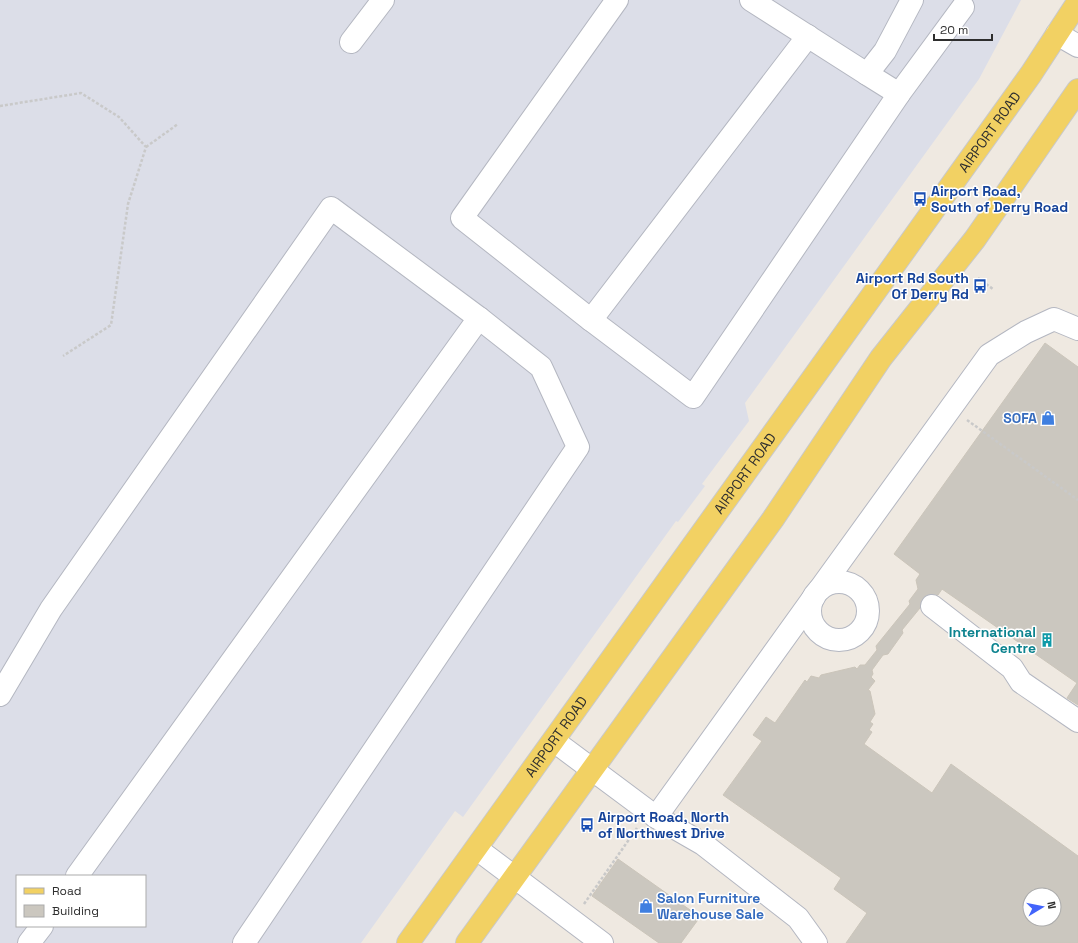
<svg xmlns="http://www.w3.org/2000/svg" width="1078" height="943" viewBox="0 0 1078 943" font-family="'Space Grotesk',sans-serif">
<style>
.airport{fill:#dcdee8;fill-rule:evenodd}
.building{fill:#cbc7bf;stroke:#cbc5ba;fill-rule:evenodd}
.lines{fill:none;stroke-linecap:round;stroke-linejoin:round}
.minor-casing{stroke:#b4b7c1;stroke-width:24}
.major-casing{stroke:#c9c9c9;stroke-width:24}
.path{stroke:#c9c9c9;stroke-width:2.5;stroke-dasharray:3 2;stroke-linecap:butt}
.minor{stroke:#fff;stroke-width:22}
.major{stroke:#f2d163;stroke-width:22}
.labels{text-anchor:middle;stroke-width:3;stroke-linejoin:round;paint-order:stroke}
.street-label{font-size:14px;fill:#2e2e2e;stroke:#fff}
.transit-label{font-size:14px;font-weight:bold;fill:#164399;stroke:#fff;text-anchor:start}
.shop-label{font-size:14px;font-weight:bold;fill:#366cbe;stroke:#fff;text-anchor:end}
.culture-label{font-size:14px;font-weight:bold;fill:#0d838f;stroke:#fff;text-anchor:end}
</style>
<rect width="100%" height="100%" fill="#efe9e1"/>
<path class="airport" d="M0 0H1021L979 79 745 403 749 421 702 484 705 486 678 522 676 521 463 817 455 811 361 943H0ZM17 876H145V926H17Z"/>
<g class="building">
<path d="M1045 343 1078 367V705L1067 698 1077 683 942 589 938 595 929 597 902 630 903 633 888 654 883 655 872 670 873 674 871 677 875 681 868 690 870 691 875 714 870 722 873 724 869 730 872 732 864 744 932 793 951 764 1078 856V943H846L867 913 834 889 841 878 723 795 762 741 753 735 766 717 775 723 805 680 807 682 811 676 819 678 821 675 855 667 857 669 860 665H865L877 650 876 646 910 604 909 601 918 589 916 580 920 574 894 554ZM1030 895H1054V919H1030Z"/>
<polygon points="618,859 700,917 681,943 659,943 592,896"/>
</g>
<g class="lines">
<defs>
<g id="minor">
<polyline points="617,0 462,218 591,320 808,36"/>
<polyline points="751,0 867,74 885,51 912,0"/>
<polyline points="1057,34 1078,46"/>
<polyline points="351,42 383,0"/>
<polyline points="899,94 963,7"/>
<polyline points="591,320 693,397 899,94 867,74"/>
<circle cx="839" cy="611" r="29"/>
<polyline points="820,589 989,355 1026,332 1054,319 1078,329"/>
<polyline points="814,597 656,817 703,844 798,918 816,943"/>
<polyline points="932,606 1012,668 1021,682 1078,721"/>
<polyline points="0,695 51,609 331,208 479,318 77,876"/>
<polyline points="554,741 656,817"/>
<polyline points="477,849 602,943"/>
<polyline points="29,943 42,926"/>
<polyline points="244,943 578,447 541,367 479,318"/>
</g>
<g id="major">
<path id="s1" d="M408 943 1031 74 1078 2"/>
<polyline points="467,943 773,519 881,358 975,239 1078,90"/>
</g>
</defs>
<use href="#minor" class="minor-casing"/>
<use href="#major" class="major-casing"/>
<g class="path">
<polyline points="0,106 81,93 119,117 146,147 128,204 111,325 63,356"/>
<polyline points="146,147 178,124"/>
<polyline points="978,278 993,289"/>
<polyline points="967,420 1078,500"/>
<polyline points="584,904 637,828"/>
</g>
<use href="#minor" class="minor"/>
<use href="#major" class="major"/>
</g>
<defs>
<symbol id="bus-bare" viewBox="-9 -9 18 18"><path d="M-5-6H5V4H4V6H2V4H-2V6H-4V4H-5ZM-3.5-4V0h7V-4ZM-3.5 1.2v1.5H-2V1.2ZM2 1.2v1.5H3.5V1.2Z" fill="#1a4fb4" stroke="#fff" stroke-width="2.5" paint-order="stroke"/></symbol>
<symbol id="shop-bare" viewBox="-9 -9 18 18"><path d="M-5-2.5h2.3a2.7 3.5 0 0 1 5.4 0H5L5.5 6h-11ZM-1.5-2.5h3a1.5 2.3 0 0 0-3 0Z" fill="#3f7fe0" stroke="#fff" stroke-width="2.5" paint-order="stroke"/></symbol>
<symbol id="building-bare" viewBox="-9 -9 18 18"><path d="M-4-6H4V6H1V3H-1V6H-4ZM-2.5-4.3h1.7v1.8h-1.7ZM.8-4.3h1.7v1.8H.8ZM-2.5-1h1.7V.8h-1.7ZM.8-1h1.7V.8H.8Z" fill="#0f9aa8" stroke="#fff" stroke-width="2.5" paint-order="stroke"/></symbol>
</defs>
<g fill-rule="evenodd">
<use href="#bus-bare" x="910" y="189" width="20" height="20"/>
<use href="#bus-bare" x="970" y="276" width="20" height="20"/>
<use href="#shop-bare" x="1038" y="408" width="20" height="20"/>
<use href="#building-bare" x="1037" y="630" width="20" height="20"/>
<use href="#bus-bare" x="577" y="815" width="20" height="20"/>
<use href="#shop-bare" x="636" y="896" width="20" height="20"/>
</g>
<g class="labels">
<g class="street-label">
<text dy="5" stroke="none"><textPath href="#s1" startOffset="998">AIRPORT ROAD</textPath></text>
<text dy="5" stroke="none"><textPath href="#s1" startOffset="578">AIRPORT ROAD</textPath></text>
<text dy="5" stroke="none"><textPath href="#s1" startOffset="254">AIRPORT ROAD</textPath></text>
</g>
<g class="transit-label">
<text x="931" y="196">Airport Road,<tspan x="931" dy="16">South of Derry Road</tspan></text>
<text x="969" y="283" text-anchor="end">Airport Rd South<tspan x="969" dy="16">Of Derry Rd</tspan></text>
<text x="598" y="822">Airport Road, North<tspan x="598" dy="16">of Northwest Drive</tspan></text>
</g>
<g class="shop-label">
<text x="1037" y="423">SOFA</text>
<text x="657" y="903" text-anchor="start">Salon Furniture<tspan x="657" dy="16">Warehouse Sale</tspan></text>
</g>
<g class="culture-label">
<text x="1036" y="637">International<tspan x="1036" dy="16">Centre</tspan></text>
</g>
</g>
<rect x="16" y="875" width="130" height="52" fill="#ffffff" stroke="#ababab"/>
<rect x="24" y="888" width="20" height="6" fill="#f2d163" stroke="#ababab"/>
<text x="52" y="895" font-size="12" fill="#2e2e2e">Road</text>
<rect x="24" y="905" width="20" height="12" fill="#cbc7bf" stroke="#ababab"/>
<text x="52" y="915" font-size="12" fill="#2e2e2e">Building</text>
<g transform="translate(1042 907) rotate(80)"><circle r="19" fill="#ffffff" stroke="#ababab"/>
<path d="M0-3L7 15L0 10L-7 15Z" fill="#4264fb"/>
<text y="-6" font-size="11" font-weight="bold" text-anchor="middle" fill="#2e2e2e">N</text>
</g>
<path d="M934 34v6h58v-6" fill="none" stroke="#2e2e2e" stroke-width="2"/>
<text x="940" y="34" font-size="12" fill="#2e2e2e" stroke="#ffffff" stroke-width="3" paint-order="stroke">20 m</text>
</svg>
